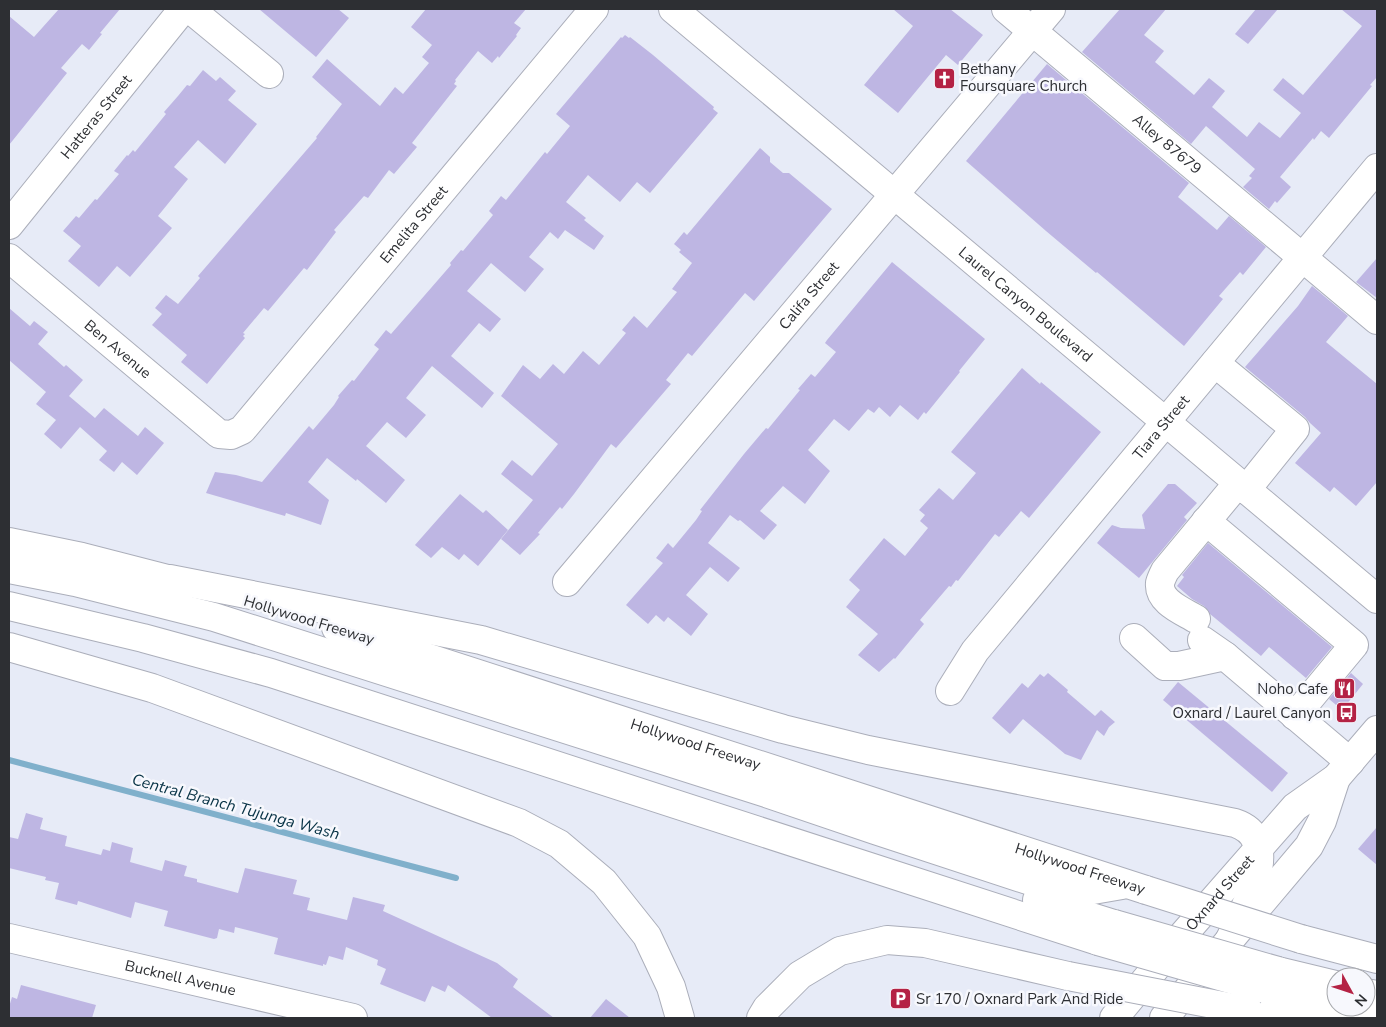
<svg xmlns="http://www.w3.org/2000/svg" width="1386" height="1027" viewBox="0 0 1386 1027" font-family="'Nunito Sans',sans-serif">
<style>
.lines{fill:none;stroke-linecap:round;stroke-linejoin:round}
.stream{stroke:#80b0cb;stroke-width:6}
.building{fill:#beb6e3}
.minor-casing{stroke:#abaeba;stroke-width:30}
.major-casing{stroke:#abaeba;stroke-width:30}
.highway-casing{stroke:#abaeba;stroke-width:30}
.minor{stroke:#fff;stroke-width:28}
.major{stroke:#fff;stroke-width:28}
.highway{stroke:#fff;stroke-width:28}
.highway-bridge-casing{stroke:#abaeba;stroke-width:30;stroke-linecap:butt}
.highway-bridge{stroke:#fff;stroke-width:28}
.labels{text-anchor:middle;stroke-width:5;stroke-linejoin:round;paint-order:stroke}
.poi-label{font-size:15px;fill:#2d2f33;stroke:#f7f8fd;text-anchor:start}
.street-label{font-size:15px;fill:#2d2f33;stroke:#f7f8fd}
.water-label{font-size:16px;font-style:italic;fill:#083346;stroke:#f7f8fd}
</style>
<rect width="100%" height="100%" fill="#e7ebf7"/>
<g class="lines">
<polyline class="stream" points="9,760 456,878"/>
</g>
<g class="building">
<polygon points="59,9 120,9 100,33 102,34 89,50 82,44 61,68 67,73 9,145 9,16 34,37"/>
<polygon points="259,9 338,9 349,18 316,57"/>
<polygon points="426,9 526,9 514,23 521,28 516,35 517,36 499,58 498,56 492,63 478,51 455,80 456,81 454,84 457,86 412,143 417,147 394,174 389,170 368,198 364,196 334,230 336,232 307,270 304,268 268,311 264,308 243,333 245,334 243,336 245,338 207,384 181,362 187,355 152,325 162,314 155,308 166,295 178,304 200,278 198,276 317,138 316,137 342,104 312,77 327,59 380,106 395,87 403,94 429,63 422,57 432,45 411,27"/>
<polygon points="893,9 950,9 983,35 958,65 946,55 898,113 864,85 913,26"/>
<polygon points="1120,9 1166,9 1144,35 1164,51 1155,62 1194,95 1209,78 1225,91 1212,107 1247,137 1259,122 1280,138 1301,113 1273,90 1283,78 1303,95 1362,26 1341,9 1377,9 1377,77 1370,85 1372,86 1329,138 1321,131 1314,140 1313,138 1280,177 1291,187 1277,203 1275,201 1269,209 1243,187 1252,178 1249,176 1255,169 1206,126 1191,144 1082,52"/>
<polygon points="1256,9 1278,9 1248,44 1235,34"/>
<polygon points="625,35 629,38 630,37 653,55 714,107 713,109 718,113 650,193 637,182 620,202 588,175 566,202 586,218 584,220 604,236 594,250 565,230 558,239 550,232 529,257 544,269 525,292 491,263 467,291 501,319 490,332 479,323 451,356 494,393 482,408 432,366 406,398 426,415 406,438 387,422 366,446 405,480 386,503 357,479 356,481 327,458 308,482 329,500 321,525 286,513 285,516 206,493 215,472 236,475 262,482 309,426 313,430 334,405 339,397 338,396 352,380 354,381 379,349 374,345 386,330 391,334 451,265 450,263 461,250 463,251 493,215 489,211 501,196 506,200 545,152 547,154 570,126 556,114 621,37 622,38"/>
<polygon points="1047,64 1189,183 1178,197 1217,230 1229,216 1266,247 1243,275 1240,272 1219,296 1223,299 1184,346 1097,272 1096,273 1046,231 966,161"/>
<polygon points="203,70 216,81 220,77 236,91 228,100 257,124 225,164 198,140 174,167 188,179 158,216 172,228 130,277 117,266 99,287 68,261 81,246 63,231 76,216 79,218 95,199 97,200 119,174 114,171 127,155 128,156 133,150 135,152 166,114 164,112 178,96 187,85 190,86"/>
<polygon points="760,148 770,157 770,162 783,173 789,173 832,209 754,301 745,293 692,356 688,353 666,380 671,384 616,448 611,444 574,494 562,509 560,507 538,533 540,534 520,555 501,539 533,500 501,474 512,460 532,476 558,444 501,396 523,365 540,379 553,364 564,374 583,351 599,365 626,333 622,330 634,316 647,328 677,292 672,289 692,263 679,252 681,250 674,244 684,232 687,235"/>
<polygon points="1377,258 1377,298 1356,282"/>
<polygon points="892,262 985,339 959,371 960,372 926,414 924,412 918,420 900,405 890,417 879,407 874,413 868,409 849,431 834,419 808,450 830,471 805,504 783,486 760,511 777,525 764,540 740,520 738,521 730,515 708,543 740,568 728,582 710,567 686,595 708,614 691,636 668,617 664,622 656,615 648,624 626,605 663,563 656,558 668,543 673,548 696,520 702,511 700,510 744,454 766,428 768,429 800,390 798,389 811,374 815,377 836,352 825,343 827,340"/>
<polygon points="1312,286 1348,316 1326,342 1377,384 1377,482 1356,506 1334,487 1330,492 1295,463 1321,433 1310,423 1305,417 1245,367 1298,306"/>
<polygon points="9,308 30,326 34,321 48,332 38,344 64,367 66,365 83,380 69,396 95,418 104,408 138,436 145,427 164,443 137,475 122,462 114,472 99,460 107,451 80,427 61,449 44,434 56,420 36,404 46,392 9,360"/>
<polygon points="1022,368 1040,384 1041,382 1101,432 1029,518 1021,511 999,537 995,534 958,581 956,580 951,587 949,586 920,620 924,624 895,659 894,658 879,672 858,655 878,634 846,607 860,590 849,580 884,538 905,556 928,528 920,521 925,515 919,510 939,488 953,500 976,473 951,452"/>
<polygon points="1168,484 1175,484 1197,503 1184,517 1187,520 1139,578 1097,543 1112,525 1121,528 1145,529 1142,515"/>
<polygon points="460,494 483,513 486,510 508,530 478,566 464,554 459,560 442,547 431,558 415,545"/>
<polygon points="1208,543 1332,647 1306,678 1269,647 1261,656 1210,614 1204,606 1192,599 1177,586 1184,577 1182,575"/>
<polygon points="1048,673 1068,690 1067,692 1095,716 1101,710 1115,722 1109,727 1104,736 1097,730 1081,760 1065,754 1023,719 1010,734 992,718 1022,683 1028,688 1040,674 1044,677"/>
<polygon points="1351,673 1363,684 1342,710 1329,699"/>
<polygon points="1178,682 1288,773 1272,792 1163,700"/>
<polygon points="26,813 43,818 40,829 67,836 65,846 101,855 103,849 110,851 112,842 133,848 130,862 162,871 165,860 187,866 184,876 197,879 197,882 238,893 245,868 297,880 293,894 310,898 307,910 347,920 353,897 385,905 383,911 497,963 518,979 513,987 554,1018 492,1018 448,985 445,992 432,986 425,1002 380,984 386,969 377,965 378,960 346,947 343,960 329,956 326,965 323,964 323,966 274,954 278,938 235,927 234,933 219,929 217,938 214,939 164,926 168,911 135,902 131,918 78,901 77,905 55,899 59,883 45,880 46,877 9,868 9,837 18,839"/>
<polygon points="1377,827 1377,865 1358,849"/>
<polygon points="21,985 96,1005 92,1018 9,1018 9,1007 12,997 17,999"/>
<polygon points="606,999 630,1018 590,1018"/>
</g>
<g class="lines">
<defs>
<g id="minor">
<polyline points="190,9 269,74"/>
<path id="s1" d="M1006 9 1377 320"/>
<path id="s2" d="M9 225 183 9"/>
<path id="s3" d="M9 258 219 434 231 435 242 430 594 9"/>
<polyline points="1215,363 1295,429 1246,490"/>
<polyline points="1206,521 1354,645 1295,716"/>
<path id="s4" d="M567 582 1051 9"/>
<path d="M1196 619C1183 611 1158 602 1160 583 1161 579 1163 575 1165 571L1238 483"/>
<polyline points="1134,638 1165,666 1179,666 1225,656"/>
<polyline points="1202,640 1225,656 1350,762"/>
<path id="s5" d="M950 691 975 651 1377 168"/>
<path id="s6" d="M9 938 353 1018"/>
</g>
<g id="major">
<path id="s7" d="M673 9 1377 599"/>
<path id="s8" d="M1114 1018 1182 936 1295 807 1336 778 1377 730"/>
<polyline points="1164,1018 1309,846 1322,821 1336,778"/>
</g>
<g id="highway">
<polyline points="9,542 82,557 187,584"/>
<polyline points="9,569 75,582 214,617 766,793 875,830 1070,894 1122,885"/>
<path d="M170 579 481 640 783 729 868 750 1235 823C1286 840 1243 911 1229 941"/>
<polyline points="9,606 143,638 271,673 1098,941"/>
<path id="s9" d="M336 628 1146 890"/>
<polyline points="9,647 152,688 519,823 559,844 604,882 647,936 671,987 680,1018"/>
<polyline points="1037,900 1114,924"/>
<polyline points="1301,939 1377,959"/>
<polyline points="1278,971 1336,985"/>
<polyline points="1265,989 1336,1006"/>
<polyline points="1366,993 1377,995"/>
<polyline points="1341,1007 1377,1015"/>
<polyline points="1249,1011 1317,1018"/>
<polyline points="761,1018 767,1008 800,975 840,951 887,940 925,943 1068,976"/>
</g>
</defs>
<use href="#minor" class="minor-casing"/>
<use href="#major" class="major-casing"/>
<use href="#highway" class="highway-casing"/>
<use href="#minor" class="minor"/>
<use href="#major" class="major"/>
<use href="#highway" class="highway"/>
<defs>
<g id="highway-bridge">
<polyline points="1146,890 1301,939"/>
<polyline points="1114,924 1278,971"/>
<polyline points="1098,941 1265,989"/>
<polyline points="1068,976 1249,1011"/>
</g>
</defs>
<use href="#highway-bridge" class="highway-bridge-casing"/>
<use href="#highway-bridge" class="highway-bridge"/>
</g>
<defs>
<symbol id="church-square" viewBox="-11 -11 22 22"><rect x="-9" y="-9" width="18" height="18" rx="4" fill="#b42244" stroke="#f7f8fd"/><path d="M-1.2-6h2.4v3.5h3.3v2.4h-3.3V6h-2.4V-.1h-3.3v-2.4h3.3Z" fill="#fff"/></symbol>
<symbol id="restaurant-square" viewBox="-11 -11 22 22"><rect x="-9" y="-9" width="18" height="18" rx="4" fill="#b42244" stroke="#f7f8fd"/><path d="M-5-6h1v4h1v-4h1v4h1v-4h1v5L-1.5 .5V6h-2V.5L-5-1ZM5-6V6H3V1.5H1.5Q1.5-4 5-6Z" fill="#fff"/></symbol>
<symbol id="bus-square" viewBox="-11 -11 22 22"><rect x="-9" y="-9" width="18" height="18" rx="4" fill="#b42244" stroke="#f7f8fd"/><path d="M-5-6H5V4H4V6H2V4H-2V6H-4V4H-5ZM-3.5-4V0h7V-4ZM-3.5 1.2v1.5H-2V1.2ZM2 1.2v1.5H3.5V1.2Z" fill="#fff"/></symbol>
<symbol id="parking-square" viewBox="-11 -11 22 22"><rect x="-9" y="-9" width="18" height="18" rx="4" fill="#b42244" stroke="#f7f8fd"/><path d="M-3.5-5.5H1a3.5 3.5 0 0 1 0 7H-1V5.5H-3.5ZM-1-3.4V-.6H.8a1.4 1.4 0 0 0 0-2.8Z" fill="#fff"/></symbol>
</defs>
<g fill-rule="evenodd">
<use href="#church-square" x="932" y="66" width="25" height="25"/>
<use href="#restaurant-square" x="1332" y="676" width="25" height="25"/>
<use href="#bus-square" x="1334" y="700" width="25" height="25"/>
<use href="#parking-square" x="888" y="986" width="25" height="25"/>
</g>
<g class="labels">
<g class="poi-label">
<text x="960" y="74">Bethany<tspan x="960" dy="17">Foursquare Church</tspan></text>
<text x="1328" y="694" text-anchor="end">Noho Cafe</text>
<text x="1331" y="718" text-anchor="end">Oxnard / Laurel Canyon</text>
<text x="916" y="1004">Sr 170 / Oxnard Park And Ride</text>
</g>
<g class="street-label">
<text dy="5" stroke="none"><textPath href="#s2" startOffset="139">Hatteras Street</textPath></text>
<text dy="5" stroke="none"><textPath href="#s1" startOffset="210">Alley 87679</textPath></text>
<text dy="5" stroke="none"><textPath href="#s3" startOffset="566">Emelita Street</textPath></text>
<text dy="5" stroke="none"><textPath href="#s4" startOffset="375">Califa Street</textPath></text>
<text dy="5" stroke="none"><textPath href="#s7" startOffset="460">Laurel Canyon Boulevard</textPath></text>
<text dy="5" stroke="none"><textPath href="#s3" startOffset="142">Ben Avenue</textPath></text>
<text dy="5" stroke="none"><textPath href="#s5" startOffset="338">Tiara Street</textPath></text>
<text transform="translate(309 620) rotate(17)" y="5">Hollywood Freeway</text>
<text dy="5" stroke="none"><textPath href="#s9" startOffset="378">Hollywood Freeway</textPath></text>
<text dy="5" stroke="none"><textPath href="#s9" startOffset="782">Hollywood Freeway</textPath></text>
<text dy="5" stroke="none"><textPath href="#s8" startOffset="164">Oxnard Street</textPath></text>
<text dy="5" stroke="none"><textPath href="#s6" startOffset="176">Bucknell Avenue</textPath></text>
</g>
<g class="water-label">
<text transform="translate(236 806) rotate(15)" y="6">Central Branch Tujunga Wash</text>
</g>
</g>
<rect width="1386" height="1027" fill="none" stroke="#2d2f33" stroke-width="20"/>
<g transform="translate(1351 992) rotate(130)"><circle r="24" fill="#f7f8fd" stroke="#a6a8ac"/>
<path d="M0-4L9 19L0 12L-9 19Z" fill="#b42244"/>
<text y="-8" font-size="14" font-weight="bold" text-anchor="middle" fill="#2d2f33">N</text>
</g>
</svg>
